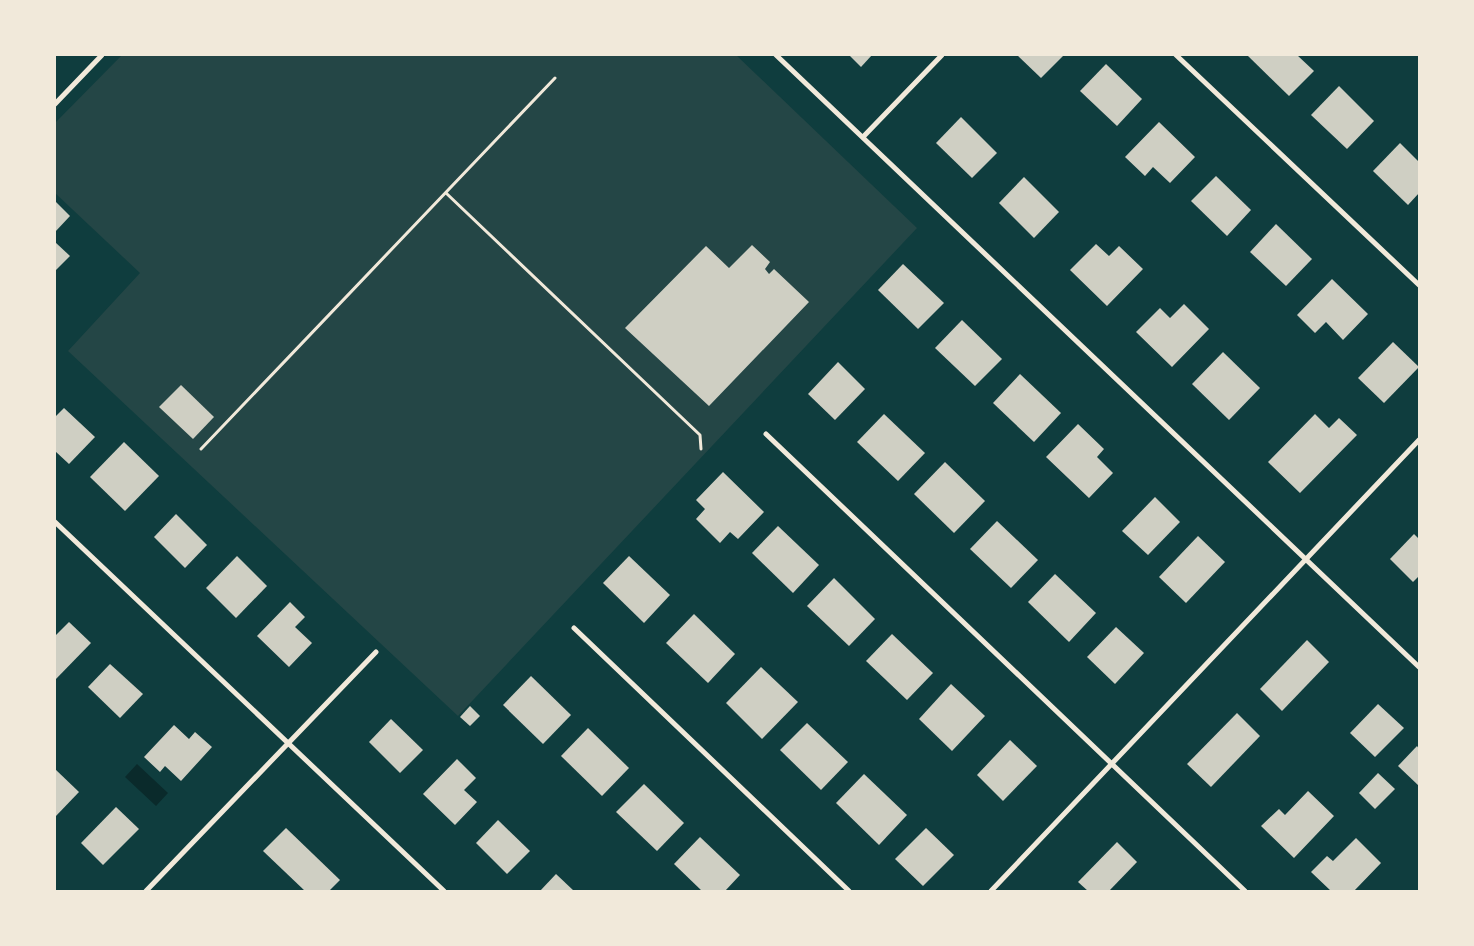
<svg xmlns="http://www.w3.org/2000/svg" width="1474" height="946" viewBox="0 0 1474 946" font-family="'IBM Plex Serif',serif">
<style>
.green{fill:#244646}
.water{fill:#0a2a2b}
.building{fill:#cfcfc3}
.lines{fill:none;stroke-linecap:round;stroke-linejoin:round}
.path{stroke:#f1e9da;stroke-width:3}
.minor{stroke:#f1e9da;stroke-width:5}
</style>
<rect width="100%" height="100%" fill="#0f3d3e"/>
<polygon class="green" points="122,55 736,55 917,228 458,716 68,351 140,273 55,193 55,123"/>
<polygon class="water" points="137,764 168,793 156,806 125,777"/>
<g class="building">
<polygon points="849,55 872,55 861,67"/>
<polygon points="1017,55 1064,55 1041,78"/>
<polygon points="1247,55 1297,55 1314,71 1289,96"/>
<polygon points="1106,64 1142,99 1117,126 1080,91"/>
<polygon points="1339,86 1374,121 1347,149 1311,115"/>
<polygon points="961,117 997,153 972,178 936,143"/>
<polygon points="1159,122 1195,157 1170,183 1153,167 1145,176 1125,157"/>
<polygon points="1400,143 1419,162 1419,193 1408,205 1373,171"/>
<polygon points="1216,176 1251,210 1227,236 1191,201"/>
<polygon points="1024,177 1059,212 1034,238 999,203"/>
<polygon points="55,201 70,216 55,232"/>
<polygon points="1276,224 1312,259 1286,286 1250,252"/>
<polygon points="55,242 70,256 55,271"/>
<polygon points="1096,244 1109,256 1119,246 1143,269 1107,306 1070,270"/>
<polygon points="752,245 770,262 765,269 769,274 774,269 809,302 709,406 625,328 706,246 729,268"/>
<polygon points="903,264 944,303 918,329 878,290"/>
<polygon points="1332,279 1368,314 1343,340 1326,322 1315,333 1297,315"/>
<polygon points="1184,304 1209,329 1172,367 1136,332 1160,308 1170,318"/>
<polygon points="962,320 1002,359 975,386 935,348"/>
<polygon points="1393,342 1419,367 1384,403 1358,378"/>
<polygon points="1223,352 1260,388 1229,420 1192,384"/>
<polygon points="838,362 865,389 835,420 808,394"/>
<polygon points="1020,374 1061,413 1034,442 993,403"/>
<polygon points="181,385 214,417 193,439 159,407"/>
<polygon points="64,408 95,437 69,464 55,451 55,417"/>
<polygon points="884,414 925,453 898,481 857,442"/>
<polygon points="1315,414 1329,428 1339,418 1357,435 1300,493 1268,462"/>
<polygon points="1078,424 1104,449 1097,457 1113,473 1089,498 1046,457"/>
<polygon points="124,442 159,476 125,511 90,477"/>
<polygon points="945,462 985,501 954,533 914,494"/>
<polygon points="723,472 764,512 738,539 730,532 720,543 696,519 705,509 696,500"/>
<polygon points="1155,497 1180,522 1148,555 1122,531"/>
<polygon points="176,514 207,545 185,568 154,537"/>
<polygon points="997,521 1038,560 1011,588 970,549"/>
<polygon points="778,526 819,565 793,593 752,553"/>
<polygon points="1414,534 1419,539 1419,576 1413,582 1390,559"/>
<polygon points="1198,536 1225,562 1186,603 1159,577"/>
<polygon points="237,556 267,586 236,618 206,588"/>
<polygon points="629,556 670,595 644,623 603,583"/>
<polygon points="1055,574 1096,613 1069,642 1028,602"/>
<polygon points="834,578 875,619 849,646 807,606"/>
<polygon points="290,602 305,617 295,627 312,643 289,667 257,636"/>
<polygon points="694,614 735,654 708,683 666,643"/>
<polygon points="69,622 91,643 55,680 55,636"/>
<polygon points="1116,627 1144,653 1115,684 1087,657"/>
<polygon points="892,634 933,673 907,700 866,661"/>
<polygon points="1307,640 1329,662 1282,711 1260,689"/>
<polygon points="110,664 143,694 120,718 88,687"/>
<polygon points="761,667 798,702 762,739 726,703"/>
<polygon points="531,676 571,715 543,744 503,705"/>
<polygon points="951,684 985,716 952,751 919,719"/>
<polygon points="1378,704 1404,728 1375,757 1350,733"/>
<polygon points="470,706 480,716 470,726 460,717"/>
<polygon points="1237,713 1260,736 1211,787 1187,764"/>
<polygon points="391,719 423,750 400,773 369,742"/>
<polygon points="807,723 848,762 821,790 780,750"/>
<polygon points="174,725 189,739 195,732 212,747 181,781 165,766 160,772 144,757"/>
<polygon points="588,728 629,768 602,796 561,756"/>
<polygon points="1010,740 1037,766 1003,801 977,775"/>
<polygon points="1417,746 1419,749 1419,786 1398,766"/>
<polygon points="457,759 476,778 464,790 477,802 455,825 423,794"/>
<polygon points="55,769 79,792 55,817"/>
<polygon points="1378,773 1395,789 1375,809 1359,793"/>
<polygon points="864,774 907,815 879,845 836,803"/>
<polygon points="644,784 684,823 657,851 616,812"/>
<polygon points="1308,791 1334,816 1294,858 1261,826 1279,809 1285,815"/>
<polygon points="116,807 139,829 103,865 81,843"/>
<polygon points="498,820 530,851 507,874 476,843"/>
<polygon points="286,828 340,880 329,891 305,891 263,851"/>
<polygon points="926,828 954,855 923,886 895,859"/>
<polygon points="700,837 740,875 725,891 702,891 674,864"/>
<polygon points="1356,838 1381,863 1354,891 1331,891 1311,872 1327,856 1333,861"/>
<polygon points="1117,842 1137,862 1109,891 1088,891 1078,882"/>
<polygon points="556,874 574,891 540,891"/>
</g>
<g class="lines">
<g class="path">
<polyline points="446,193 700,435 701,449"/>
<polyline points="201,449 555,78"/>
</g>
<g class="minor">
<polyline points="776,55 1419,667"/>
<polyline points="1176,55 1419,285"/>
<polyline points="55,104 102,55"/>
<polyline points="863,137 942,55"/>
<polyline points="766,434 1245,891"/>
<polyline points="55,522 444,891"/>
<polyline points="574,628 849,891"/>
<polyline points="146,891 376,652"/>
<polyline points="991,891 1419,440"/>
</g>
</g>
<rect width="1474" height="946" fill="none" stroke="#f1e9da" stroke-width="112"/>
</svg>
